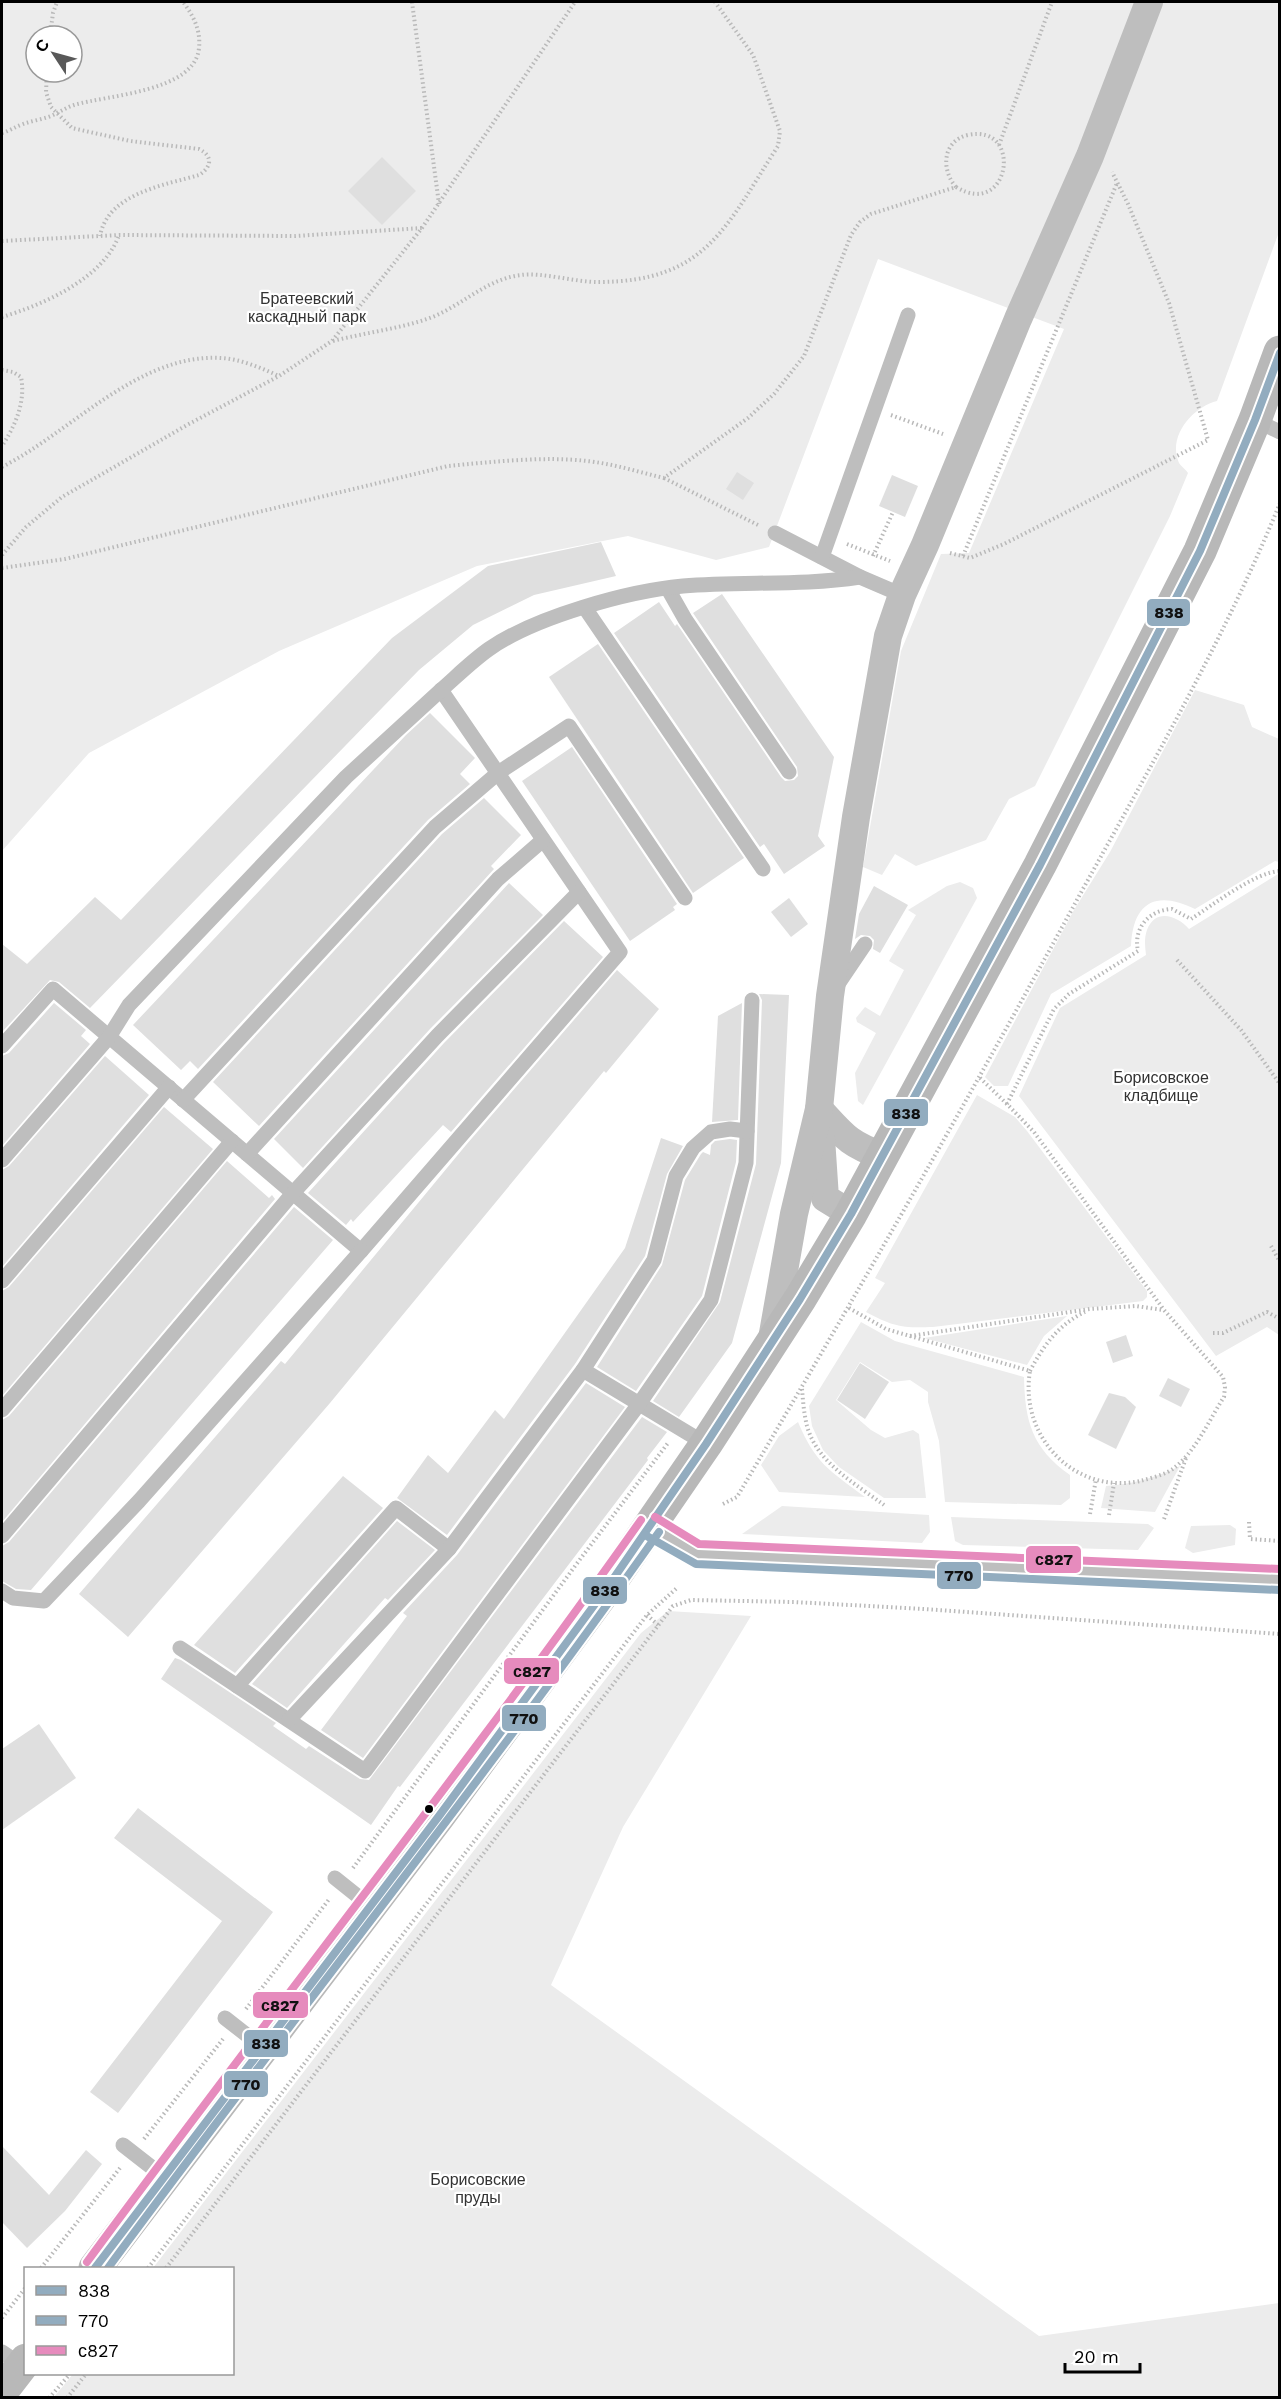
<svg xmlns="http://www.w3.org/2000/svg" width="1281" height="2399" viewBox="0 0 1281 2399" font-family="'Work Sans',sans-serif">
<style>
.green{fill:#ececec;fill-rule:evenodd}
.building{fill:#dfdfdf}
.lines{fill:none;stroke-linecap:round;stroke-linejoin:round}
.path{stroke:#b9b9b9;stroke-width:4;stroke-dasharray:1.5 3;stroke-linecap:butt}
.lane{stroke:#bebebe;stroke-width:15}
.street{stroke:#bebebe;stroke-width:28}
.secondary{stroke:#b8b8b8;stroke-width:33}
.bus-1-casing{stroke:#fff;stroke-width:12}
.bus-2-casing{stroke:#fff;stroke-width:12}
.bus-3-casing{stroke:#fff;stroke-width:12}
.bus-1{stroke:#92acbf;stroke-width:8}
.bus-2{stroke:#92acbf;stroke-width:8}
.bus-3{stroke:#e68bbd;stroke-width:8}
.bus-dot{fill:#000;stroke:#fff;stroke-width:2}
.labels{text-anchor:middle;stroke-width:4.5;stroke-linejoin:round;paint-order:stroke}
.park-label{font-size:16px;fill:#333;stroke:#fff}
.line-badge{stroke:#fff;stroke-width:2}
.pale-badge-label{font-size:16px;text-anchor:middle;font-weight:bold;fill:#111}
</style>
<rect width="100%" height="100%" fill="#fff"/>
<g class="green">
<path d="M2 2H1279V232L1217 401C1193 407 1167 436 1179 463 1181 466 1186 470 1188 473L1170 516 1035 786 1009 799 986 840 916 866 895 854 882 875 863 867 901 651 941 554 969 553 1064 329 878 259 769 547 716 560 628 536 477 566 279 651 89 753 2 851ZM36 36H72V72H36Z"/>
<path d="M1195 690 1244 705 1252 727 1279 739V862L1275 861 1195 909C1156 890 1133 902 1131 946L1051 994 1008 1086H994L985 1077 1074 910 1110 852Z"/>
<path d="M1278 874 1279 1335 1267 1327 1216 1356 1019 1096 1060 1008 1146 955C1145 947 1144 938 1147 930 1155 908 1177 915 1189 929Z"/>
<polygon points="960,882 973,888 977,898 863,1105 858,1101 855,1073 876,1033 857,1022 856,1018 865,1007 880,1016 904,970 889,961 916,915 908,910 947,886"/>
<path d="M977 1095 1015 1117 1027 1131 1147 1291V1297L1143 1301 933 1327C902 1328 894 1327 866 1312L885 1283 875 1278Z"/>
<polygon points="1067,1316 1044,1336 1027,1365 924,1338"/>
<path d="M861 1322 895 1341 1024 1377C1025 1422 1032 1448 1070 1475V1498L1061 1505 945 1502 939 1441 928 1402V1392L910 1380 892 1382 860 1362 836 1400 871 1430 885 1438 913 1430 919 1434 926 1498H884L839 1467 823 1450 812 1426 809 1406Z"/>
<path d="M798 1422C816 1464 829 1470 865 1497L779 1492 761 1465 779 1436Z"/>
<path d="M1180 1466 1155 1512 1101 1508 1106 1486C1133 1484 1155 1478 1180 1466Z"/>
<polygon points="782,1506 929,1515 930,1532 922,1543 742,1534"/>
<polygon points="951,1517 1148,1524 1154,1528 1138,1550 963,1545 955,1541"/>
<polygon points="1230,1525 1236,1529 1235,1545 1193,1553 1185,1548 1191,1526"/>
<polygon points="668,1611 751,1616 623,1827 551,1985 1039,2336 1279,2303 1279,2397 54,2397 73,2374 232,2374 232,2268 153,2268 641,1633"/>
</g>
<g class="building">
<polygon points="382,157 416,191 382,225 348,191"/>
<polygon points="737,472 754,483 743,500 726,489"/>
<polygon points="892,475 918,486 905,517 879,506"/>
<polygon points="601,542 616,576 534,595 473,625 419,670 90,1008 59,982 50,980 2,1032 2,944 27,964 95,897 121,920 392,638 488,566"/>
<polygon points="722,594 834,757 818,836 825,846 784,874 764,844 760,847 614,633 659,602 675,626 677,624 781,777 785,781 794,780 798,776 797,767 693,613"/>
<polygon points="598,644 744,858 693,893 549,677"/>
<polygon points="430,713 475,758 460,774 470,784 428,820 198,1069 190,1061 181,1070 133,1025 406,735"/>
<polygon points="572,747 677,904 673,907 675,910 630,941 522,781"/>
<polygon points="484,798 521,835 491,866 494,869 259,1126 213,1082 442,834"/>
<polygon points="509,883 543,915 430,1029 303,1168 274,1139"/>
<polygon points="874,886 908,905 880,953 873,949 874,940 870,936 861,935 855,939 859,914"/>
<polygon points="789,898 808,924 791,937 771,912"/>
<polygon points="564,921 603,957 451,1132 443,1125 353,1222 351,1219 346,1225 308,1193 444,1043"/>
<polygon points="617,970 659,1009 606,1073 604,1071 330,1403 128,1637 79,1594 281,1361 285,1364 466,1145"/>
<polygon points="759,994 789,995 781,1163 732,1343 679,1417 653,1401 720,1302 756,1164 762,1000"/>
<polygon points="54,1003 86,1030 81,1036 90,1044 2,1146 2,1056 9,1053"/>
<polygon points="742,1003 738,1120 712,1122 718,1016"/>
<polygon points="105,1056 149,1095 2,1267 2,1170 9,1166"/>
<polygon points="164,1107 213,1149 2,1396 2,1291 9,1287"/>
<polygon points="661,1138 683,1146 667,1174 645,1256 575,1364 447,1535 397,1498 428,1455 448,1473 495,1410 504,1419 625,1248"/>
<polygon points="730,1139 737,1140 736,1162 702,1296 636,1391 597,1367 662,1265 685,1180 701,1154 703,1152 710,1155 711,1145 715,1141"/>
<polygon points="227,1161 269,1198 272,1195 275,1199 2,1522 2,1420 9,1416"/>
<polygon points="294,1207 333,1240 31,1590 16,1589 2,1581 2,1546 9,1542"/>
<polygon points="1126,1335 1133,1356 1113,1363 1106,1342"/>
<polygon points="860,1363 889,1382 865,1419 837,1400"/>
<polygon points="1168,1378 1190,1389 1181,1407 1159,1396"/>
<polygon points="586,1383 625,1407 363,1758 321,1730 407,1616 403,1613 457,1555"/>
<polygon points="1109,1393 1125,1397 1136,1407 1116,1449 1088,1435"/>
<polygon points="642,1417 667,1432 647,1458 648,1460 400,1787 398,1786 371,1825 161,1679 175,1658 181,1660 276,1723 273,1726 306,1749 309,1746 360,1779 369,1780"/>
<polygon points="343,1476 383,1508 235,1673 194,1645"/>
<polygon points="397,1521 435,1550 388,1600 385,1598 287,1708 252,1684"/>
<polygon points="39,1724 76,1778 2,1830 2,1749"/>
<polygon points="138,1808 273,1912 118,2113 90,2092 222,1921 114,1838"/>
<polygon points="2,2146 49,2195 86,2150 102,2164 65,2211 27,2248 2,2222"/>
</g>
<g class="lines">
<g class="path">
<polyline points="412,2 439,204"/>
<polyline points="50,36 53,13 57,2"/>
<path d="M47 72 46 92 51 107 72 128 130 141 199 149C213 156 212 167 199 175 165 185 108 193 100 236"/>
<path d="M2 133C9 131 15 127 23 124 34 120 47 119 57 113 63 110 68 107 74 105 107 95 195 92 199 48 201 30 193 15 183 2"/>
<polyline points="999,145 1052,2"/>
<polyline points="2,241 119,235 295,236 422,228"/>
<path d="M2 317C43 305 104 278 119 235"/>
<path d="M333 341C364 333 397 329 427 319 460 308 485 279 521 275 542 272 574 282 598 282 707 282 726 226 778 146L780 131 753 55 715 2"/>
<path d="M2 370 13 372 21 377C26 402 15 426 2 446"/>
<polyline points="891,415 943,434"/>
<path d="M2 467C71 432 139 353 221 358 241 359 261 368 279 376"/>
<polyline points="664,478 758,525"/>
<polyline points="847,544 890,561"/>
<polyline points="950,553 970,558 1004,544 1208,440 1169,303 1128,204 1112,172"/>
<polyline points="2,555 26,527 62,497 187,425 279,376 332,341 422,228 575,2"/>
<polyline points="873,556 893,512"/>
<polyline points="963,556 1117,183"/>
<path d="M2 568 65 559 448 466C490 462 545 456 587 461 614 464 639 472 664 478L748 418 774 394 804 356 851 235 860 222 871 214 956 187C1010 220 1024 123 968 135 942 141 941 170 956 187"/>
<polyline points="1177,960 1241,1030 1280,1084"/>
<polyline points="980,1078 1007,1104"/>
<polyline points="1271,1246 1280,1262"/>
<polyline points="849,1308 886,1329 910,1336 1090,1309 1136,1306 1163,1310"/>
<polyline points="1213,1333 1223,1333 1267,1312 1280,1319"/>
<path d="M910 1336 1030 1371C1019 1436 1074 1495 1140 1481 1151 1478 1165 1475 1174 1468 1196 1451 1209 1420 1224 1397L1225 1387 1223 1377 1164 1310 1034 1132 1007 1104 1054 1009 1069 994 1138 951C1133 928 1149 910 1172 909L1191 919C1213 905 1255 872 1280 871"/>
<path d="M1030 1371C1043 1346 1059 1324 1085 1312"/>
<path d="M802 1389C803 1401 804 1414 807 1426 817 1463 856 1484 884 1505"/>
<path d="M723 1504 737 1497C854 1299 968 1100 1078 898 1149 769 1224 640 1280 503"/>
<polyline points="1090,1514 1096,1479"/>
<polyline points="1109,1515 1114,1483"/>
<polyline points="1164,1519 1186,1458"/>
<polyline points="1249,1522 1250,1539 1280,1541"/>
<polyline points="647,1615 658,1625"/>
<polyline points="353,1868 578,1562 668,1443"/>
<polyline points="246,2009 330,1898"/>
<polyline points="144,2139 223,2039"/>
<polyline points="41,2268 120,2168"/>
<polyline points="148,2268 647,1615 678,1587"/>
<polyline points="166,2268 673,1606 691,1600 794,1602 924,1609 1280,1634"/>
<polyline points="2,2318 26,2287"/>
<polyline points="49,2398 70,2374"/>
<polyline points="67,2398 86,2374"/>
</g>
<g class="lane">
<polyline points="1255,420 1280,432"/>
<polyline points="775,533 860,577 902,595"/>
<polyline points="822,557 908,315"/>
<polyline points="668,589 685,619 789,772"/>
<polyline points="585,608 763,869"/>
<polyline points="838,984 865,944"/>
<path d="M2 1046 53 989 361 1251 620 952 441 690C457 676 472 661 489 649 535 617 628 591 683 586 742 581 801 586 860 577"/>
<polyline points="183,1100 435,827 498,773 569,726 685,898"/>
<polyline points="247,1154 498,879 543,840"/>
<polyline points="2,1160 109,1037 129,1005 346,777 441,690"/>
<polyline points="2,1281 169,1087"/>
<polyline points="583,1370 706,1444"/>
<polyline points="2,1410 232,1141"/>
<polyline points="2,1536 293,1193 437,1036 579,892"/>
<polyline points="2,1591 13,1598 44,1601 139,1501 361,1251"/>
<polyline points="180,1648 365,1771 639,1404 711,1300 746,1163 752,1000"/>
<polyline points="237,1686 396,1508 449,1549"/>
<polyline points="289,1720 449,1549 583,1370 654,1260 676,1176 693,1148 711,1132 730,1129 747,1131"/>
<polyline points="335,1878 370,1906"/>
<polyline points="225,2018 262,2047"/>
<polyline points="123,2145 164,2177"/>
<polyline points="2,2352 21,2365"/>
</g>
<g class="street">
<path d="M819 1109C843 1135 848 1144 883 1156"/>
<polyline points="821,1138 825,1198 851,1214"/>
<polyline points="772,1339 794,1214 819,1109 830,996 856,817 888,636 902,595 925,545 1018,319 1090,156 1149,2"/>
<polyline points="650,1526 696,1554 1280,1580"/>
</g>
<g class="secondary">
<polyline points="95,2268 439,1816 609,1585 706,1444 800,1299 851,1214 1040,865 1200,551 1255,420 1280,352"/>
<polyline points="2,2391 26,2360"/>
</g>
<defs>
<polyline id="bus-1" points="95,2268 439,1816 609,1585 706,1444 800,1299 851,1214 1040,865 1200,551 1255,420 1280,353"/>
<g id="bus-2">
<polyline points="645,1535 696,1564 1280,1590"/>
<path d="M108 2268C289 2022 482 1783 659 1532"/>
</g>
<g id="bus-3">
<polyline points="655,1517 699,1544 1280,1569"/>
<path d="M87 2262C270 2013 463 1772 641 1520"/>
</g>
</defs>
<use href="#bus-1" class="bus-1-casing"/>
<use href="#bus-2" class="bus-2-casing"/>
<use href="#bus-3" class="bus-3-casing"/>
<use href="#bus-1" class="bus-1"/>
<use href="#bus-2" class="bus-2"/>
<use href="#bus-3" class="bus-3"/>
</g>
<circle class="bus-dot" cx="429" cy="1809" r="5"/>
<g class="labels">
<g class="park-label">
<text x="307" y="304">Братеевский<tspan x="307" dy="18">каскадный парк</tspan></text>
<text x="1161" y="1083">Борисовское<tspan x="1161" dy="18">кладбище</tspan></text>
<text x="478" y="2185">Борисовские<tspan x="478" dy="18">пруды</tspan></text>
</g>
</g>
<g class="line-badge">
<rect x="1146" y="598" width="45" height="29" rx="6" fill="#92acbf"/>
<rect x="883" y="1098" width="46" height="29" rx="6" fill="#92acbf"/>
<rect x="1025" y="1545" width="57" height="29" rx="6" fill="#e68bbd"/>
<rect x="936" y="1561" width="46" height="29" rx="6" fill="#92acbf"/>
<rect x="582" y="1576" width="46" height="29" rx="6" fill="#92acbf"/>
<rect x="503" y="1657" width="57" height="28" rx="6" fill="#e68bbd"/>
<rect x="501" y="1704" width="46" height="28" rx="6" fill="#92acbf"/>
<rect x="252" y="1991" width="57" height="28" rx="6" fill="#e68bbd"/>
<rect x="243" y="2029" width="46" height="29" rx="6" fill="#92acbf"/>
<rect x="223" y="2070" width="46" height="28" rx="6" fill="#92acbf"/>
</g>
<g class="pale-badge-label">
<text x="1169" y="618">838</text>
<text x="906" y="1119">838</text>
<text x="1054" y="1565">с827</text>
<text x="959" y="1581">770</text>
<text x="605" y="1596">838</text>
<text x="532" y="1677">с827</text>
<text x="524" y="1724">770</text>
<text x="280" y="2011">с827</text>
<text x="266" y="2049">838</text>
<text x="246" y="2090">770</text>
</g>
<rect width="1281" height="2399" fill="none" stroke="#000000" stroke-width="6"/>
<rect x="24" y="2267" width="210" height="108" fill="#ffffff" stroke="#999999" stroke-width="1.5"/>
<rect x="36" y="2286" width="30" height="9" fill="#92acbf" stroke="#999999" stroke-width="1.5"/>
<text x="78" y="2297" font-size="18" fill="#000000">838</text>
<rect x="36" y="2316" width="30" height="9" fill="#92acbf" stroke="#999999" stroke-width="1.5"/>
<text x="78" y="2327" font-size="18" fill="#000000">770</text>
<rect x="36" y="2346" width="30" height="9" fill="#e68bbd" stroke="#999999" stroke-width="1.5"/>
<text x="78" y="2357" font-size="18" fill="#000000">с827</text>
<g transform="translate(54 54) rotate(306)"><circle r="28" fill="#ffffff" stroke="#999999" stroke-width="1.5"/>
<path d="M0-4.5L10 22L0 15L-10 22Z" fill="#595959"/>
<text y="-9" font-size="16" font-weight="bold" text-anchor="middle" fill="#000000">С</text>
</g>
<path d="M1065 2363v9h75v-9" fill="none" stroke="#000000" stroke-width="3"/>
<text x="1074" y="2363" font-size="18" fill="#000000" stroke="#ffffff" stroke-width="4.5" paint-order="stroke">20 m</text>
</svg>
